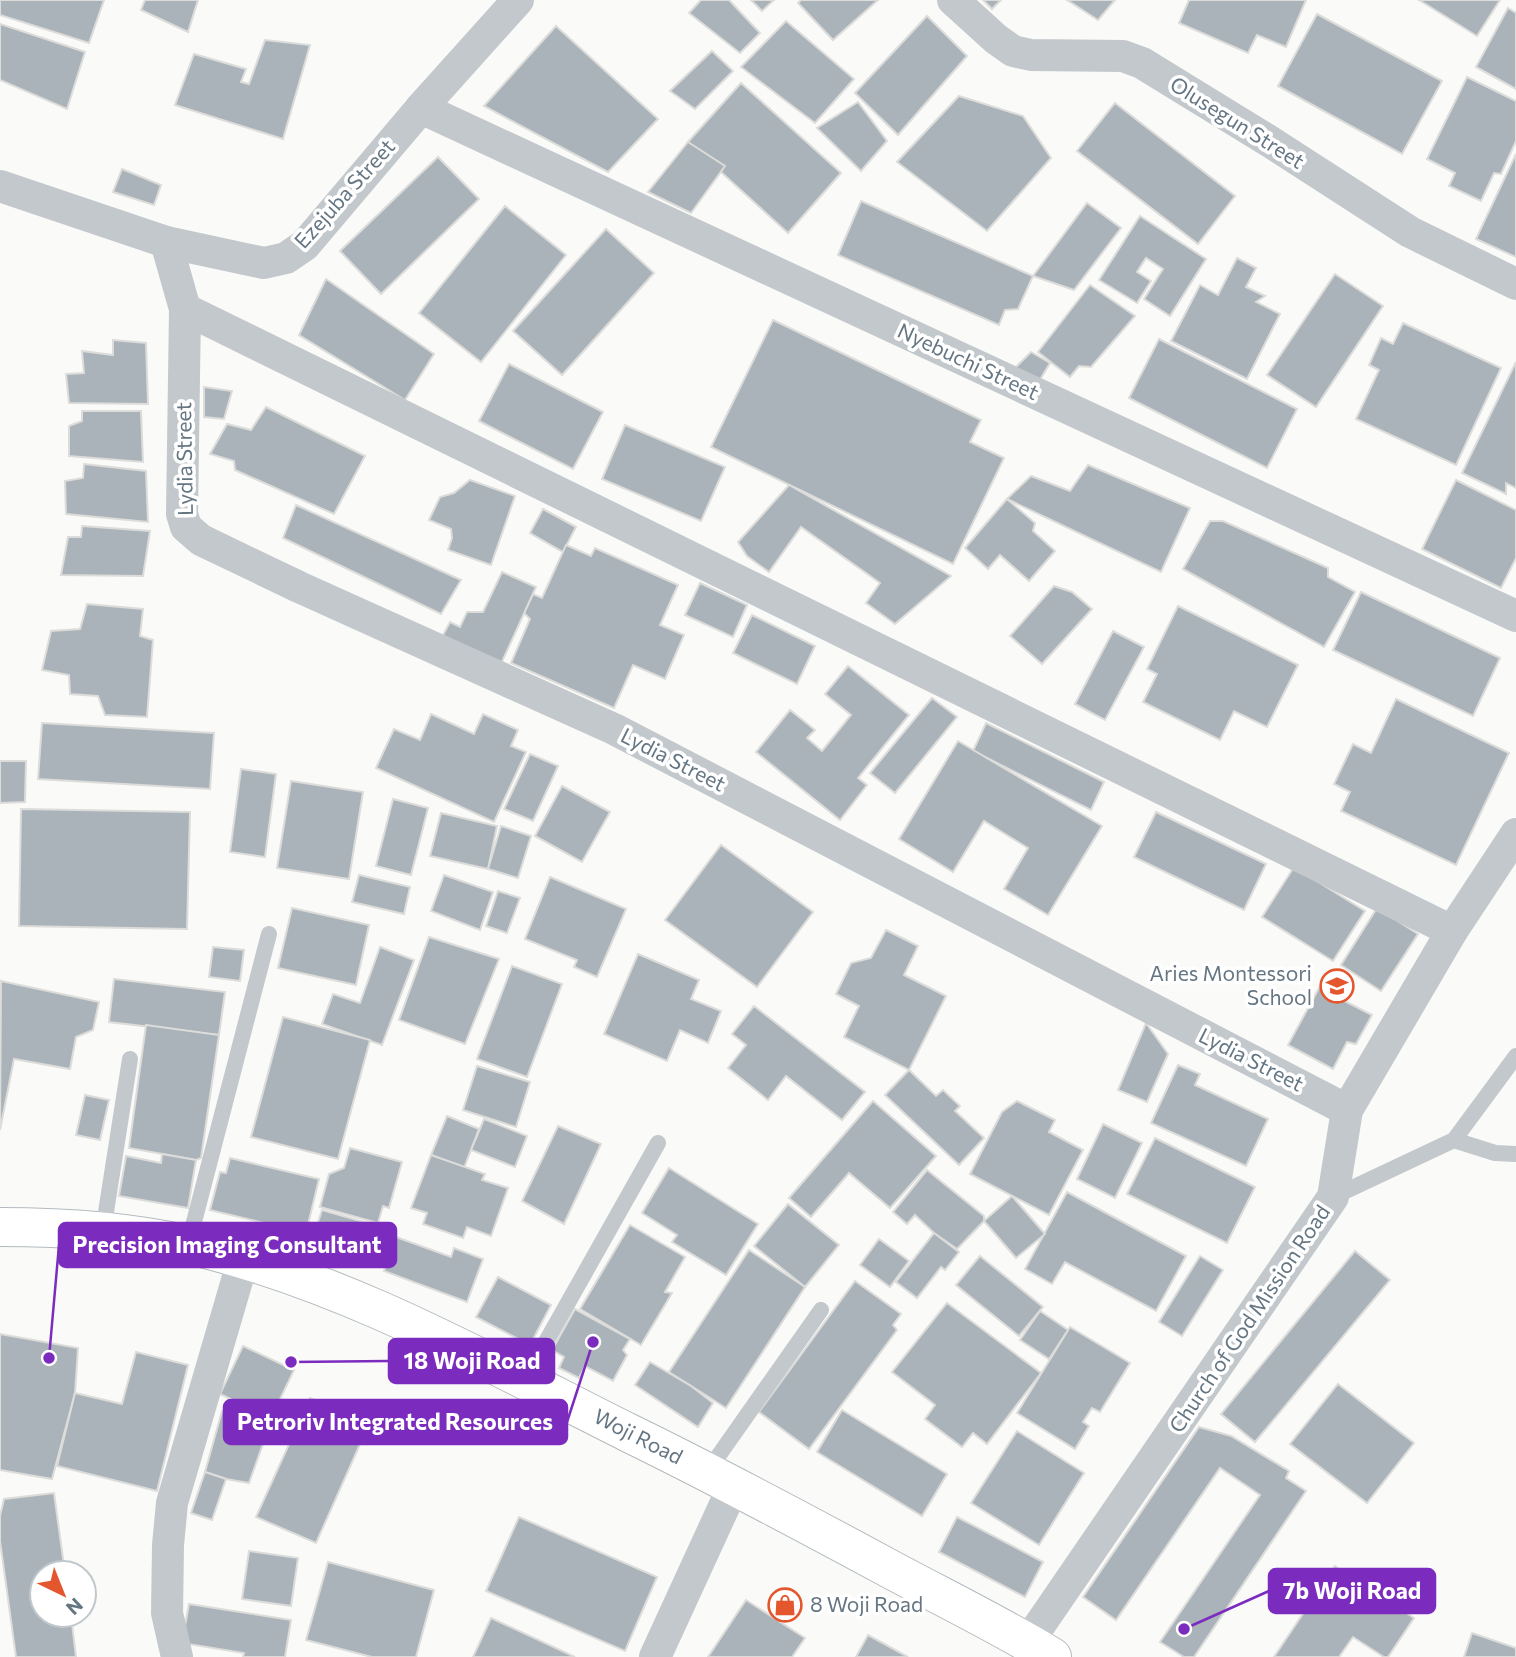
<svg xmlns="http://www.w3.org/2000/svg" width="1516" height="1657" viewBox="0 0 1516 1657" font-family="Commissioner,sans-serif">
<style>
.building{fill:#aab3b9;stroke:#dcdcda;stroke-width:2}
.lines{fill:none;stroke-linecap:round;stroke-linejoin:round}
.secondary-casing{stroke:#b3babf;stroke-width:40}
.service{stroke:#c3c8cc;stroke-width:16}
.minor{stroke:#c3c8cc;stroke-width:32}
.secondary{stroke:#fff;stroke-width:38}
.labels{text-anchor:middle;stroke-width:7;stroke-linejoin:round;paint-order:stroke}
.street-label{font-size:21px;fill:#657683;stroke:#fff}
.poi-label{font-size:21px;fill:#657683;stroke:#fff;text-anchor:end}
.leader{fill:none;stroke:#7b2cbf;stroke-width:2.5}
.callout-dot{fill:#7b2cbf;stroke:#fff;stroke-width:2.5}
.callout{fill:#7b2cbf;stroke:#7b2cbf;stroke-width:2.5}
.callout-label{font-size:23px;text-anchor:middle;font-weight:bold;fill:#fff}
</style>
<rect width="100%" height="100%" fill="#fafaf8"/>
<g class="building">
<polygon points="0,0 104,0 89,43 0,15"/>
<polygon points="145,0 198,0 188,32 141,10"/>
<polygon points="701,0 729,0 760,33 740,53 689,13"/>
<polygon points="751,0 774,0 762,11"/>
<polygon points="801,0 878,0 833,40 798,3"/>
<polygon points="983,0 1001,0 992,9"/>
<polygon points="1067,0 1115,0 1098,20"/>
<polygon points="1189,0 1306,0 1286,47 1257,35 1248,53 1179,23"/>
<polygon points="1419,0 1500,0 1477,36"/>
<polygon points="1508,8 1516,13 1516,89 1476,67"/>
<polygon points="1317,14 1442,81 1402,154 1278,86"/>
<polygon points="927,16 967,56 898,135 855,93"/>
<polygon points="786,21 854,79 815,123 741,67"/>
<polygon points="0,24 85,52 67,109 0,80"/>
<polygon points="556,26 658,119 608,172 484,106"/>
<polygon points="265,40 310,45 283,139 175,105 194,54 246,69 241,82 249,84"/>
<polygon points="712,51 733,71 695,109 670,91"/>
<polygon points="1467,77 1516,101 1516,141 1501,174 1494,173 1481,201 1449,186 1455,173 1427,159"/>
<polygon points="741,83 841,173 788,233 688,142"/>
<polygon points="959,96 1023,116 1051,158 987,231 897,162"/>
<polygon points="858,102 887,141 861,171 817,128"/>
<polygon points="1115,103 1235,196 1198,244 1077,151"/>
<polygon points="688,142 725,166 691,213 648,192"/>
<polygon points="1516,154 1516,257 1476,239"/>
<polygon points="438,157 479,199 381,294 340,251"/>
<polygon points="122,169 161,185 154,205 113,192"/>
<polygon points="861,201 1033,276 1018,309 1005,310 999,325 838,255"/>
<polygon points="1087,203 1121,228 1074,290 1033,276"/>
<polygon points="505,206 566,255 481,362 419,313"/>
<polygon points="1140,216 1206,259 1170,316 1144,299 1163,269 1146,258 1137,272 1151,281 1137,303 1099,280"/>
<polygon points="606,229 654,273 562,375 513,331"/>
<polygon points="1237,258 1256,268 1246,287 1265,296 1256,302 1280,314 1247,379 1171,341 1200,285 1218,295"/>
<polygon points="1335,274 1383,306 1316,407 1267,375"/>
<polygon points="326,279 434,354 405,400 299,335"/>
<polygon points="1090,285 1135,316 1091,367 1079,366 1070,377 1038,352"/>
<polygon points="773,320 981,420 970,442 1004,458 953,564 711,447"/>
<polygon points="1403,323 1501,368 1456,465 1356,419 1379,370 1369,365 1381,338 1393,344"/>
<polygon points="1159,339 1297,409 1267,468 1129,398"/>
<polygon points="113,340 146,343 148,404 69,403 66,374 84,373 82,351 113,355"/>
<polygon points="1031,352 1050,363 1038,383 1014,369"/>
<polygon points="1516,362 1516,488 1506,483 1506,494 1462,473"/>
<polygon points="509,364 603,412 573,469 479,421"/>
<polygon points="204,387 232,391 224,419 204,417"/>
<polygon points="266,407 365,456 334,514 235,470 234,461 210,454 227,424 251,430"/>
<polygon points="82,411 141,411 143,462 69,456 69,426 82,421"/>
<polygon points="625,425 725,467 701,521 602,479"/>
<polygon points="84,464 146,471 148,522 66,514 65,481 83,478"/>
<polygon points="1088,465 1190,508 1161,572 1007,499 1031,476 1070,491"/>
<polygon points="470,480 515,496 491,565 448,550 452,538 451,529 429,520 440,497 454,493"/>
<polygon points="1456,480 1516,510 1516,558 1501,588 1422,549"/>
<polygon points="789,485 951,576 895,624 866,603 880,583 801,527 769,572 747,556 738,542"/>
<polygon points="1007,499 1035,523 1033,531 1055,551 1029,581 1000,555 988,569 965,548"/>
<polygon points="296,505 461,580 441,614 283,538"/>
<polygon points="543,509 576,527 563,552 530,533"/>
<polygon points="1210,521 1223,521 1328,568 1328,577 1355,592 1324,647 1183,569"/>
<polygon points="82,526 150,531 143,576 61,575 68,537 81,537"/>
<polygon points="566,545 591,556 595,548 678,585 660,625 684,635 665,679 633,665 614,708 511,663 530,619 524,613 533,594 542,598"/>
<polygon points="502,572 536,587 501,664 442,637 450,622 460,627 467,612 483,612"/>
<polygon points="700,583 747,605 733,637 685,615"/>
<polygon points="1054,586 1072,592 1092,609 1042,664 1010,636"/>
<polygon points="1361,592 1500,658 1473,716 1333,650"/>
<polygon points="87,604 143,609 140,636 153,640 147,717 105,715 98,696 70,694 69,675 42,670 51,631 80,629"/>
<polygon points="1178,606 1298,665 1267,727 1234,711 1220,740 1143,702 1157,674 1147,669"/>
<polygon points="752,615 815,646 797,684 733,653"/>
<polygon points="1113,631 1144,647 1105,720 1075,704"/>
<polygon points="848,666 909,715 858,778 867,785 840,820 756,752 790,710 815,730 807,738 822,751 851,715 825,694"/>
<polygon points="932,698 957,717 895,793 870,773"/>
<polygon points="1396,699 1509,753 1456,865 1341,811 1350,792 1334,784 1353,744 1371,753"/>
<polygon points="431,714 474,734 483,714 518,730 511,746 526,752 494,822 376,768 394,729 420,740"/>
<polygon points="42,723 214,733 210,789 38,779"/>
<polygon points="986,723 1104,782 1091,810 973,751"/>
<polygon points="958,741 1102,826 1048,915 1004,889 1028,848 984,821 953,872 899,839"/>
<polygon points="530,754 558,766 533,821 504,809"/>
<polygon points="0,761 26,761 25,802 0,803"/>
<polygon points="241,769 276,774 265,857 230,852"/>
<polygon points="291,781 363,792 349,879 277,868"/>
<polygon points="562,786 610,812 582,862 535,836"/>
<polygon points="393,799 428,808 411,875 376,866"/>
<polygon points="21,809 190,812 187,929 19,926"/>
<polygon points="1156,812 1266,864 1244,910 1134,857"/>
<polygon points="441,813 497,826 488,869 430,856"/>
<polygon points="501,826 531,836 518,878 488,869"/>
<polygon points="721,845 813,912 757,987 665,920"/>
<polygon points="1294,867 1365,911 1333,961 1262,917"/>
<polygon points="359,875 410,887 404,914 352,902"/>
<polygon points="444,875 493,892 480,930 431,911"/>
<polygon points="550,877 626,909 597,977 574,967 577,960 525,939"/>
<polygon points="498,891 520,898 507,933 486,926"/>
<polygon points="292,908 369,925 356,985 278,968"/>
<polygon points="1377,908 1418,934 1381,991 1341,965"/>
<polygon points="886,930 918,946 904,975 946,996 909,1070 844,1037 859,1006 836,994 851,963 871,958"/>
<polygon points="429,937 499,959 465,1044 399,1020"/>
<polygon points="213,947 244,950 240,981 209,977"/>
<polygon points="380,947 414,960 382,1045 322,1024 333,994 360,1003"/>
<polygon points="638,954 699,980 691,999 721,1011 708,1043 680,1030 667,1061 604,1034"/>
<polygon points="512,966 562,984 527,1077 477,1059"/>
<polygon points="114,979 225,992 219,1035 109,1022"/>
<polygon points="1,981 99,1002 93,1030 76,1037 70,1069 14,1059 0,1130"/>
<polygon points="1319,988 1372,1015 1356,1044 1347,1042 1333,1069 1288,1045"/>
<polygon points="754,1006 865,1092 842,1120 786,1076 768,1100 728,1068 746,1045 732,1034"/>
<polygon points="283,1017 370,1040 338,1159 251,1137"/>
<polygon points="1146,1023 1168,1054 1147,1102 1118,1090"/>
<polygon points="146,1025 219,1035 201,1158 196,1160 129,1148"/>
<polygon points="1178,1065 1200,1074 1195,1085 1268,1119 1246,1166 1151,1123"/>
<polygon points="477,1066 530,1082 516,1127 463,1110"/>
<polygon points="909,1070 936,1096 943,1090 960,1106 955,1111 984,1138 959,1165 885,1095"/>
<polygon points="85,1095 109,1100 100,1140 76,1135"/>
<polygon points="873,1101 936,1156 890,1208 849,1173 811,1217 789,1198"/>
<polygon points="1017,1101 1055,1120 1049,1132 1083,1150 1049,1215 970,1174 1002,1112"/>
<polygon points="447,1116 479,1129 464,1168 431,1155"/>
<polygon points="484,1119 527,1136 515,1167 471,1150"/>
<polygon points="1103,1124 1142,1143 1115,1198 1077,1179"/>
<polygon points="558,1126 601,1144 564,1224 522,1201"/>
<polygon points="1155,1138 1255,1187 1227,1243 1127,1194"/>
<polygon points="350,1148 402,1162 389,1208 383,1206 378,1223 320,1207 329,1174 344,1168"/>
<polygon points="162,1154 196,1160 188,1208 119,1196 126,1156 161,1163"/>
<polygon points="431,1155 485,1174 482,1180 508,1188 491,1236 467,1227 463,1238 423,1224 427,1213 411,1208"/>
<polygon points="230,1158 319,1179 306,1233 210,1210 220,1172 226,1173"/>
<polygon points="669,1168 758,1224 726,1275 672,1242 677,1235 642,1213"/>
<polygon points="927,1170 984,1216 984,1221 957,1249 934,1233 915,1215 907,1224 893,1212"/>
<polygon points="1067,1192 1186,1256 1156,1311 1065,1262 1052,1284 1025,1269"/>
<polygon points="1012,1196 1045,1234 1016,1258 984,1221"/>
<polygon points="788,1204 839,1245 805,1287 754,1246"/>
<polygon points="322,1210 378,1226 369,1259 312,1241"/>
<polygon points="630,1225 685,1257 665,1292 672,1293 641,1345 580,1309"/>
<polygon points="934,1233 959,1252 945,1270 941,1267 917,1298 896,1282"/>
<polygon points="396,1237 451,1257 454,1248 483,1259 467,1302 384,1271"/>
<polygon points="879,1239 909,1261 890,1287 860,1265"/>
<polygon points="749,1250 805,1287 726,1408 669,1372"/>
<polygon points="1355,1251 1390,1280 1255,1442 1221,1414"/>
<polygon points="980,1256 1043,1307 1019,1336 956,1285"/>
<polygon points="1200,1256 1223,1270 1182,1336 1159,1322"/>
<polygon points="498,1277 551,1305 530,1345 476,1317"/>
<polygon points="855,1281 901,1314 893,1325 897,1330 809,1449 759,1412"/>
<polygon points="947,1303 1041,1373 987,1444 973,1433 962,1447 925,1419 935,1405 892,1372"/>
<polygon points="575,1309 630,1339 623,1350 627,1355 613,1381 585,1366 579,1378 559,1368 564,1357 552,1350"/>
<polygon points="1040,1311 1068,1330 1049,1359 1020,1340"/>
<polygon points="1070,1327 1130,1363 1100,1412 1092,1408 1083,1422 1089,1426 1075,1449 1017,1413"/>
<polygon points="0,1334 78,1348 75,1393 52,1479 0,1470"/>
<polygon points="243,1346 294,1370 271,1418 220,1394"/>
<polygon points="136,1352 188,1365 157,1491 57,1466 75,1393 122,1404"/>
<polygon points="650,1362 691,1386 713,1403 698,1427 635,1385"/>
<polygon points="1338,1384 1414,1443 1367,1503 1290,1444"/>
<polygon points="310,1398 369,1424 316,1543 256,1517"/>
<polygon points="842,1410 947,1474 922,1516 817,1452"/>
<polygon points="222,1411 269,1427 249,1483 226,1479 205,1472"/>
<polygon points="1199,1427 1231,1436 1289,1471 1286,1478 1306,1491 1194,1657 1184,1657 1160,1642 1260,1495 1220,1468 1116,1620 1083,1597"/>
<polygon points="1017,1431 1084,1473 1039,1545 971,1503"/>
<polygon points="205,1472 226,1479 212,1520 191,1513"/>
<polygon points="54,1493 65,1573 42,1573 42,1615 71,1615 76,1657 16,1657 0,1541 0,1516 4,1499"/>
<polygon points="519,1517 657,1577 625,1651 486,1591"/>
<polygon points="957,1517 1043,1562 1025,1597 939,1552"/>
<polygon points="249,1551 298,1558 291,1606 242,1599"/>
<polygon points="328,1562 434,1590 416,1657 372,1657 306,1640"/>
<polygon points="1335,1566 1414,1618 1388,1657 1384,1657 1353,1637 1339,1657 1274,1657"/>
<polygon points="746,1600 805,1638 792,1657 708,1657"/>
<polygon points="189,1604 291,1620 285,1657 243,1657 244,1653 182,1643"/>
<polygon points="491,1618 575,1657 473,1657"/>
<polygon points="1472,1633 1516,1648 1516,1657 1464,1657"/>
<polygon points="868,1635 908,1657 856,1657"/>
</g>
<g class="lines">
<defs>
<path id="secondary" d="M0 1227C64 1227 127 1231 189 1245 345 1281 487 1362 629 1433 717 1476 803 1522 890 1569 944 1598 1000 1625 1052 1657"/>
</defs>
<use href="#secondary" class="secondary-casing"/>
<g class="service">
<polyline points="1454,1140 1495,1153 1516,1154"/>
<polyline points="1333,1197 1454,1140 1516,1056"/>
<polyline points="103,1231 130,1059"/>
<polyline points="188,1245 269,934"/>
<polyline points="525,1379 658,1143"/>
<polyline points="707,1472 821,1310"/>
</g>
<g class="minor">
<polyline points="953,0 996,39 1013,51 1031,55 1123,56 1142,63 1269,141 1410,232 1516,284"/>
<polyline points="421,108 1516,616"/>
<polyline points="0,186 166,242 264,263 286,258 305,245 421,108 518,0"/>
<polyline points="166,242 185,309 182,514 186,527 201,540 299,587 614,729 1347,1110"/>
<polyline points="185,309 1452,931"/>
<polyline points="1028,1642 1333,1197 1347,1110 1452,931 1516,834"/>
<polyline points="177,1657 167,1613 168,1545 172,1503 243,1260"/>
<polyline points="655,1657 734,1485"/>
</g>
<use href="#secondary" class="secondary"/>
</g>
<defs>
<symbol id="school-ring" viewBox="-11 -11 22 22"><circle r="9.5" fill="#fff" stroke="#e4572e" stroke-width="1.5"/><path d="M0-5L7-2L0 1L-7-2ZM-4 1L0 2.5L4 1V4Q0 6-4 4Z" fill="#e4572e"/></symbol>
<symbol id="shop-ring" viewBox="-11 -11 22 22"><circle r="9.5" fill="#fff" stroke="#e4572e" stroke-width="1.5"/><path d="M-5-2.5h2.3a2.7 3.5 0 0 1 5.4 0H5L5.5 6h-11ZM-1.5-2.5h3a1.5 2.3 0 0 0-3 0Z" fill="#e4572e"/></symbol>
</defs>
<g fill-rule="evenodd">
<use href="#school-ring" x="1318" y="967" width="38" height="38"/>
<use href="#shop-ring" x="766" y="1586" width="38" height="38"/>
</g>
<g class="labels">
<g class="street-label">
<text transform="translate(1237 123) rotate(32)" y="7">Olusegun Street</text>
<text transform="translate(345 194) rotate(-48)" y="7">Ezejuba Street</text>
<text transform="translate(968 362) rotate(25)" y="7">Nyebuchi Street</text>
<text transform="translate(185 459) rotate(-91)" y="7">Lydia Street</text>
<text transform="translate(673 760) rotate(27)" y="7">Lydia Street</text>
<text transform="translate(1251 1060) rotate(27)" y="7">Lydia Street</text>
<text transform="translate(1250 1319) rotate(-56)" y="7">Church of God Mission Road</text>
<text transform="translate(638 1437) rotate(27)" y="7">Woji Road</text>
</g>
<g class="poi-label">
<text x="1312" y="981">Aries Montessori<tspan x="1312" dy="24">School</tspan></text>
<text x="810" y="1612" text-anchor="start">8 Woji Road</text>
</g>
</g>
<path class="leader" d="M49 1358L59 1245M291 1362L389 1361M593 1342L567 1422M1184 1629L1269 1591"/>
<g class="callout-dot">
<circle cx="49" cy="1358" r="7"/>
<circle cx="291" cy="1362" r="7"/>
<circle cx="593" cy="1342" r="7"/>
<circle cx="1184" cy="1629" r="7"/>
</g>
<g class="callout">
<rect x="59" y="1223" width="337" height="44" rx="7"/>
<rect x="389" y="1339" width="165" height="44" rx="7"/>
<rect x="224" y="1400" width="343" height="44" rx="7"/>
<rect x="1269" y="1569" width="166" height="44" rx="7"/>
</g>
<g class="callout-label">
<text x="227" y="1253">Precision Imaging Consultant</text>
<text x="472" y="1369">18 Woji Road</text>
<text x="395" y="1430">Petroriv Integrated Resources</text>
<text x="1352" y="1599">7b Woji Road</text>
</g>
<g transform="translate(63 1594) rotate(137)"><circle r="33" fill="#ffffff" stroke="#c1c8cd" stroke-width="2"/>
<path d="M0-5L12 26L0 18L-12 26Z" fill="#e4572e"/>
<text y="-10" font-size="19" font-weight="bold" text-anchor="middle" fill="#657683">N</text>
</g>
</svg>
